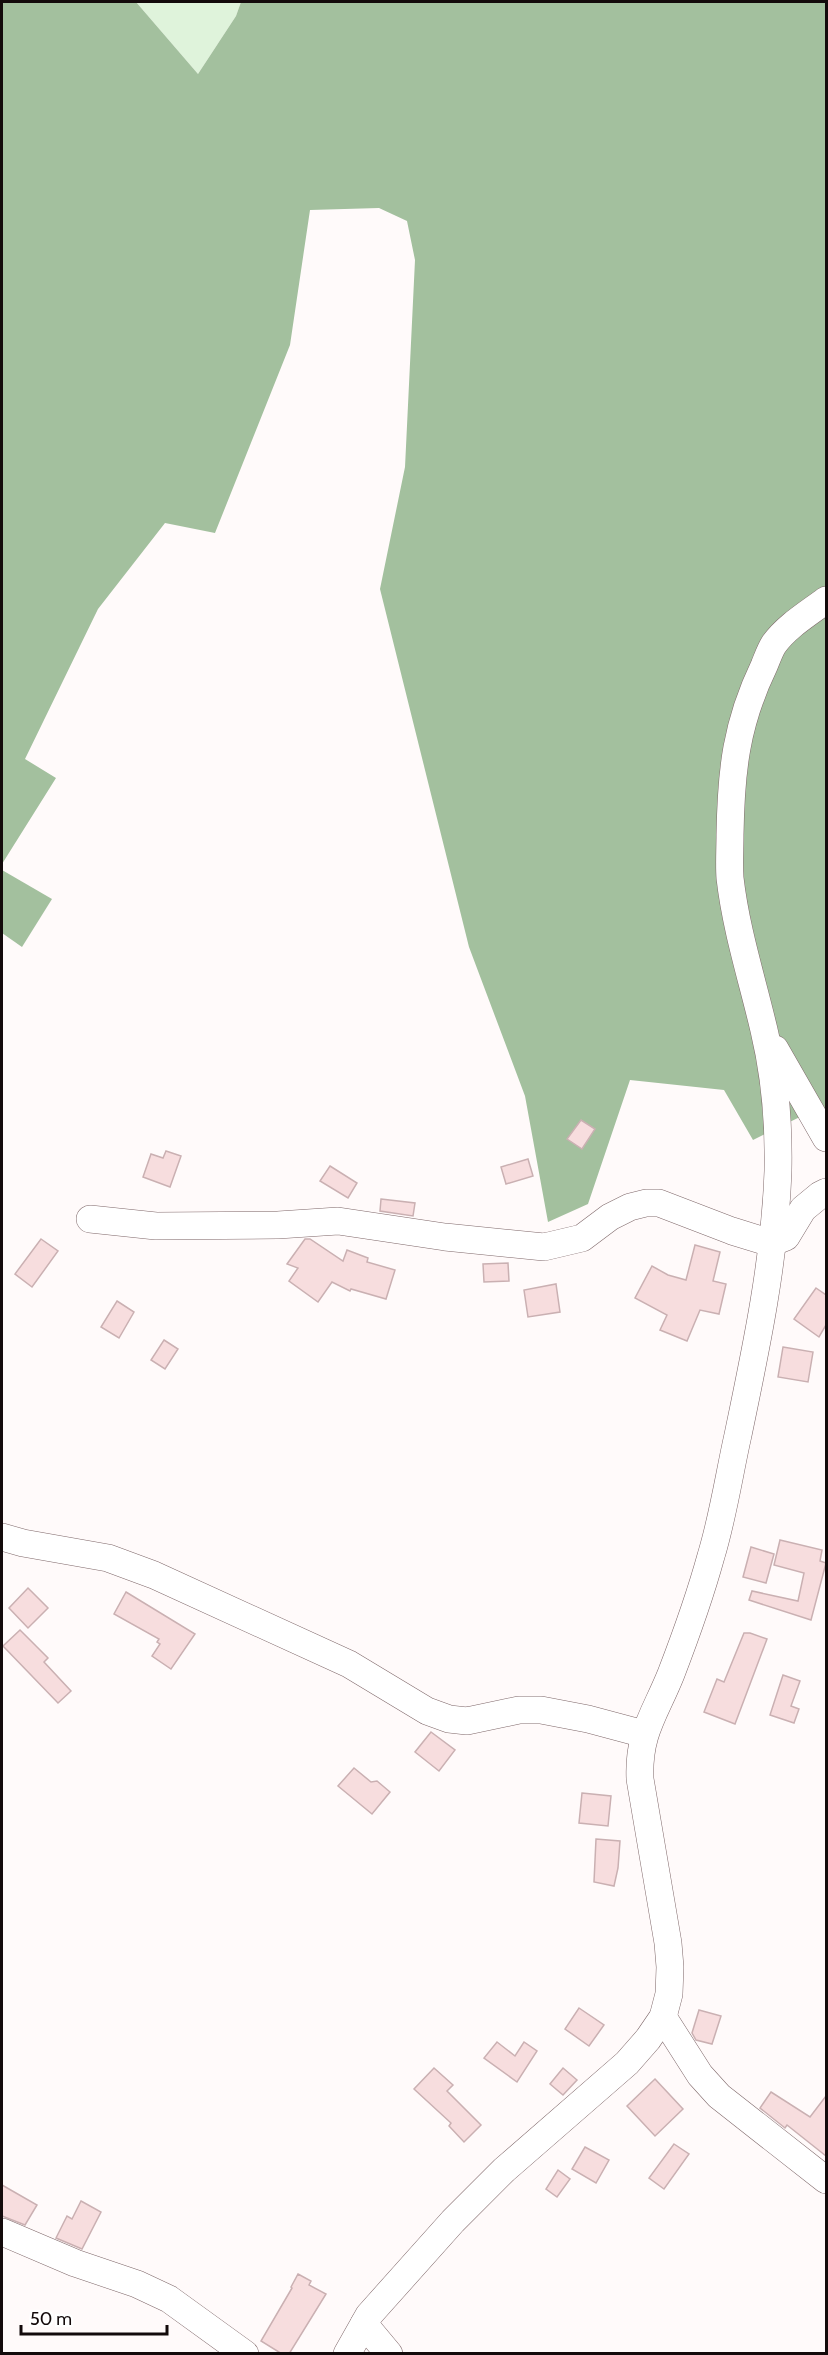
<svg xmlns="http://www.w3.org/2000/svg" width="828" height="2355" viewBox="0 0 828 2355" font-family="Cabin,sans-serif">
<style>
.green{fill:#dff3db}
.forest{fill:#a3c09e}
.building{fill:#f7ddde;stroke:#cab0b2;stroke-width:1.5}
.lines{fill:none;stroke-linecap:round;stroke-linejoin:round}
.minor-casing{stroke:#7f686a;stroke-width:28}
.minor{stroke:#fff;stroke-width:27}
</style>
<rect width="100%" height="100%" fill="#fffafa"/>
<polygon class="green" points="136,2 241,2 236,16 198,74"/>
<g class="forest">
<polygon points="2,2 136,2 198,74 236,16 241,2 826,2 826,1133 806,1114 753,1140 724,1090 630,1080 588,1204 548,1222 525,1096 469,947 380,589 405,467 415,260 407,221 379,208 310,210 290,345 215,533 165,523 98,609 25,759 56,778 2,864"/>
<polygon points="2,870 52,899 22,947 2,933"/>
</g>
<g class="building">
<polygon points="581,1120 595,1129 582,1149 567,1139"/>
<polygon points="166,1151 181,1156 170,1187 143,1177 151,1154 163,1158"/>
<polygon points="528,1159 533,1176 506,1184 501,1167"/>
<polygon points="330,1166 357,1183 348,1198 320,1181"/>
<polygon points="381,1199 415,1203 413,1216 380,1211"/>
<polygon points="41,1239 58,1251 32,1287 15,1274"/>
<polygon points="305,1239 310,1239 343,1261 347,1250 368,1258 367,1262 395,1270 386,1299 351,1289 350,1291 332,1282 318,1302 289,1281 298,1268 287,1264"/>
<polygon points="695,1245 720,1252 713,1281 726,1284 719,1314 700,1310 687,1341 660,1330 667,1315 635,1298 652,1266 668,1275 686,1280"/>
<polygon points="508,1263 509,1281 484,1282 483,1264"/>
<polygon points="556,1284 560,1312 528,1317 524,1290"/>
<polygon points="816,1288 826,1295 826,1325 819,1337 794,1319"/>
<polygon points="117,1301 134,1312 119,1338 101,1327"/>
<polygon points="164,1340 178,1349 165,1369 151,1360"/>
<polygon points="783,1347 813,1352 808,1382 778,1377"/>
<polygon points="780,1540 822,1550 820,1561 826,1563 811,1620 749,1600 752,1591 798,1601 804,1573 774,1565"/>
<polygon points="751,1547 774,1554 766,1583 743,1577"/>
<polygon points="28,1588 48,1608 28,1628 9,1608"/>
<polygon points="126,1592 195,1634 171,1669 152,1656 160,1644 157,1642 159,1639 114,1614"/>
<polygon points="20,1630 48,1658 44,1662 71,1691 58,1703 3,1646"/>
<polygon points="744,1633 750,1633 767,1639 735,1724 704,1712 717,1679 724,1682"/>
<polygon points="783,1675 800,1681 791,1706 799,1709 794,1723 770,1715"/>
<polygon points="431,1732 455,1750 439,1771 415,1752"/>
<polygon points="354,1768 371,1782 377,1781 390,1792 372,1814 338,1786"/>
<polygon points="582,1793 611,1796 608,1826 579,1823"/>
<polygon points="596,1839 620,1841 618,1868 614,1886 594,1882"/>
<polygon points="579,2008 604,2025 589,2046 565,2029"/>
<polygon points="699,2010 721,2016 712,2044 696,2040 692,2033"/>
<polygon points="497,2042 515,2056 524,2042 537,2051 517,2082 484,2058"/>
<polygon points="434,2068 453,2085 447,2091 481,2125 464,2142 449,2126 451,2123 414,2089"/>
<polygon points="563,2068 577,2080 563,2095 550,2084"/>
<polygon points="655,2079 683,2109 655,2136 627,2106"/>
<polygon points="771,2092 810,2117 826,2096 826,2156 787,2125 785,2128 760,2108"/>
<polygon points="674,2144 689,2154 664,2189 649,2178"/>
<polygon points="585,2147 609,2160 596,2183 572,2169"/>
<polygon points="558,2170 570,2179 557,2197 546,2189"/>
<polygon points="2,2185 37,2205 25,2225 2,2216"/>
<polygon points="81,2201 101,2212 82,2249 56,2238 67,2216 72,2219"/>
<polygon points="298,2274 311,2281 309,2285 326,2294 289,2354 282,2354 261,2341 292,2288 291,2287"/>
</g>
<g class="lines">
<defs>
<g id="minor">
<polyline points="775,1049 826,1138"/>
<polyline points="90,1219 156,1226 278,1225 338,1221 445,1237 544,1247 582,1238 610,1217 630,1207 646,1203 659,1203 732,1231 771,1243 786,1237 803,1209 820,1195 826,1192"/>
<polyline points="2,1537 23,1543 108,1558 154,1575 349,1664 427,1711 449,1719 467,1721 519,1710 541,1710 588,1719 644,1734"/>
<polyline points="663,2017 700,2075 719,2096 826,2180"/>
<polyline points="2,2232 75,2263 137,2284 169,2299 245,2354"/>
<polyline points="364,2324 389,2354"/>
<path d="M347 2354 369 2315 453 2221 504 2170 627 2063 648 2039 663 2017 669 1994 670 1967 668 1943 640 1779C638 1733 655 1714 671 1674 686 1635 700 1596 711 1556 723 1517 729 1475 738 1435 756 1349 775 1259 778 1171 779 1124 775 1076 764 1030 752 979 736 930 730 878 729 864 730 849 730 835 731 771 736 724 764 666 767 659 770 650 774 644 787 626 809 613 826 600"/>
</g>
</defs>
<use href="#minor" class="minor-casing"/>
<use href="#minor" class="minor"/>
</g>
<rect width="828" height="2355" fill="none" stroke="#130a0b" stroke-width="6"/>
<path d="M21 2325v9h146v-9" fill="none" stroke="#130a0b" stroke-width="3"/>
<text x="30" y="2325" font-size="18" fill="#130a0b" stroke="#ffffff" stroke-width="4.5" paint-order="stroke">50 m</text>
</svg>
